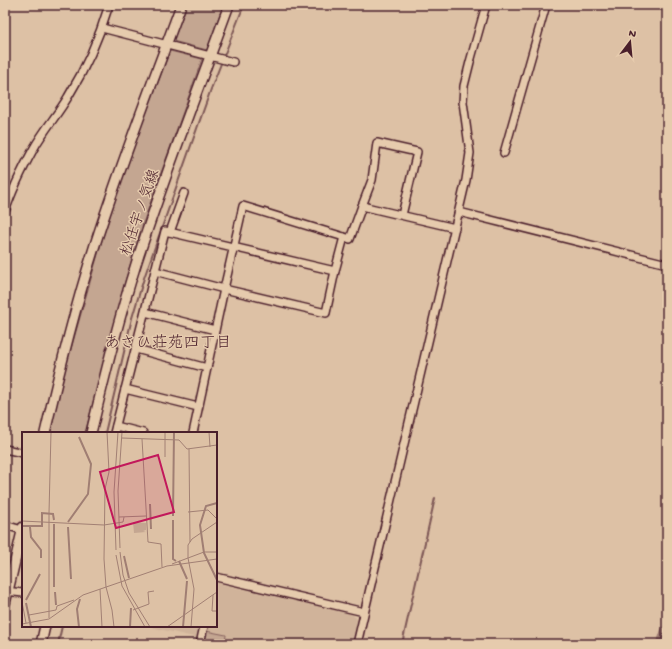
<svg xmlns="http://www.w3.org/2000/svg" width="672" height="649" viewBox="0 0 672 649" font-family="'Gochi Hand','Klee One',sans-serif">
<style>
.built{fill:#d0b39a}
.green{fill:#c4a691;stroke:#87625e}
.lines{fill:none;stroke-linecap:round;stroke-linejoin:round}
.stream{stroke:#7e5856;stroke-width:2}
.river{stroke:#a07e73;stroke-width:13}
.minor-casing{stroke:#4a1f2b;stroke-width:10}
.major-casing{stroke:#4a1f2b;stroke-width:12}
.minor{stroke:#e6cbad;stroke-width:7}
.major{stroke:#e6cbad;stroke-width:9}
.labels{text-anchor:middle;stroke-width:3;stroke-linejoin:round;paint-order:stroke}
.street-label{font-size:15px;fill:#4a1f2b;stroke:#e6cbad}
.neighbourhood-label{font-size:16px;fill:#4a1f2b;stroke:#e6cbad}
.inset-river{fill:none;stroke:#a07e73;stroke-width:2}
.inset-road{fill:none;stroke:#a28074;stroke-width:1}
.view{fill:#c2185b;fill-opacity:0.15;stroke:#c2185b;stroke-width:2}
.inset-edge{fill:none;stroke:#4a1f2b;stroke-width:2}
</style>
<rect width="100%" height="100%" fill="#ddc1a5"/>
<filter id="ink" filterUnits="userSpaceOnUse"><feTurbulence type="fractalNoise" baseFrequency=".025" numOctaves="2"/><feDisplacementMap in="SourceGraphic" scale="8" xChannelSelector="R" yChannelSelector="G"/><feConvolveMatrix kernelMatrix="1 2 1 2 8 2 1 2 1" color-interpolation-filters="sRGB"/></filter>
<g filter="url(#ink)">
<polygon class="built" points="216,583 351,614 356,618 358,623 352,644 202,644 202,639 151,627 151,626 216,626"/>
<g class="green">
<polygon points="187,5 223,5 207,50 173,41"/>
<polygon points="170,51 202,59 143,223 125,281 85,433 51,433 57,398 103,237 128,161"/>
<polygon points="206,631 226,635 225,644 204,644"/>
</g>
<g class="lines">
<g class="stream">
<polyline points="105,433 132,318 144,278 211,89 244,5"/>
<polyline points="58,644 62,626"/>
<polyline points="402,644 435,498"/>
</g>
<polyline class="river" points="663,644 667,632"/>
<defs>
<g id="minor">
<polyline points="102,28 233,62"/>
<polyline points="504,153 546,5"/>
<polyline points="362,206 372,180 377,143 417,152 402,215"/>
<path d="M5 212C12 190 23 168 34 148 44 130 58 114 68 97 86 68 99 38 109 5"/>
<polyline points="459,212 667,264"/>
<polyline points="170,232 184,193"/>
<polyline points="155,271 165,231 335,271"/>
<polyline points="145,312 215,330"/>
<polyline points="136,349 207,368"/>
<polyline points="125,389 198,407"/>
<polyline points="116,426 143,433"/>
<polyline points="114,433 155,271 224,289 243,206 344,237"/>
<polyline points="193,433 224,289 326,313 335,271 344,237 350,239 362,206 455,228"/>
<polyline points="5,449 23,453"/>
<polyline points="5,525 22,530"/>
<polyline points="216,577 364,612"/>
<polyline points="5,591 23,593"/>
<polyline points="200,644 204,626"/>
<polyline points="357,644 466,180 470,153 463,102 464,86 470,62 486,5"/>
</g>
<g id="major">
<path d="M45 433C59 372 74 311 93 251 119 168 151 87 181 5"/>
<path d="M91 433C105 375 119 317 137 261 165 174 198 90 229 5"/>
<polyline points="5,604 23,527"/>
<polyline points="41,644 45,626"/>
</g>
</defs>
<use href="#minor" class="minor-casing"/>
<use href="#major" class="major-casing"/>
<use href="#minor" class="minor"/>
<use href="#major" class="major"/>
</g>
</g>
<g class="labels">
<g class="street-label">
<text transform="translate(139 212) rotate(-71)" y="5">松任宇ノ気線</text>
</g>
<g class="neighbourhood-label">
<text x="168" y="347">あさひ荘苑四丁目</text>
</g>
</g>
<g transform="translate(22 432)">
<rect width="195" height="195" fill="#ddc1a5"/>
<path d="M111 90 124 91V98L121 99 124 100 112 101Z" fill="#c4a691"/>
<path class="inset-river" d="M195 71 184 74 178 93 182 121 195 148M128 72 129 97M151 84 152 0M151 88V127L154 129M46 90 66 62 69 32 57 5M32 92V155M0 94H20V81L31 82 32 88M8 95 9 105 19 118V126M46 95 49 147M102 124 107 146M157 129 165 147M33 160 34 173M4 168 18 142M4 171 9 195M57 195 55 177 58 167M108 195 109 176M161 195 165 149"/>
<path class="inset-road" d="M85 0 87 40 83 57 82 127 84 155 90 178 92 195M143 0V25M187 0 188 15M100 6 157 8 165 17 195 13M120 7 126 110 139 112 140 135M167 17 168 110M166 80 186 78 195 87M27 81 29 0M27 82V186M97 85 124 84M0 89 82 93 101 90 102 85M98 116 96 59 100 0M94 118 92 60 96 0M98 120 101 143 107 161 128 195M94 123 100 154 123 195M150 132 182 120H195M78 157 80 195M191 163 190 179H195M0 170 4 191M111 178 127 172 126 160 132 159M7 183 34 178 35 174 52 168M0 192 27 187 61 163 145 134 195 127M145 195 195 160M169 195 172 157 166 126V113L170 107 195 90"/>
<path class="view" d="M136 23 152 80 94 96 78 40Z"/>
<rect width="195" height="195" class="inset-edge"/>
</g>
<rect width="672" height="649" fill="none" stroke="#e6cbad" stroke-width="20"/>
<rect x="10" y="10" width="652" height="629" fill="none" stroke="#4a1f2b" stroke-width="1.5" filter="url(#ink)"/>
<g transform="translate(630 42) rotate(16)" stroke="#e6cbad" stroke-width="3" paint-order="stroke">
<path d="M0-3L7 15L0 10L-7 15Z" fill="#4a1f2b"/>
<text y="-6" font-size="11" font-weight="bold" text-anchor="middle" fill="#4a1f2b">N</text>
</g>
</svg>
